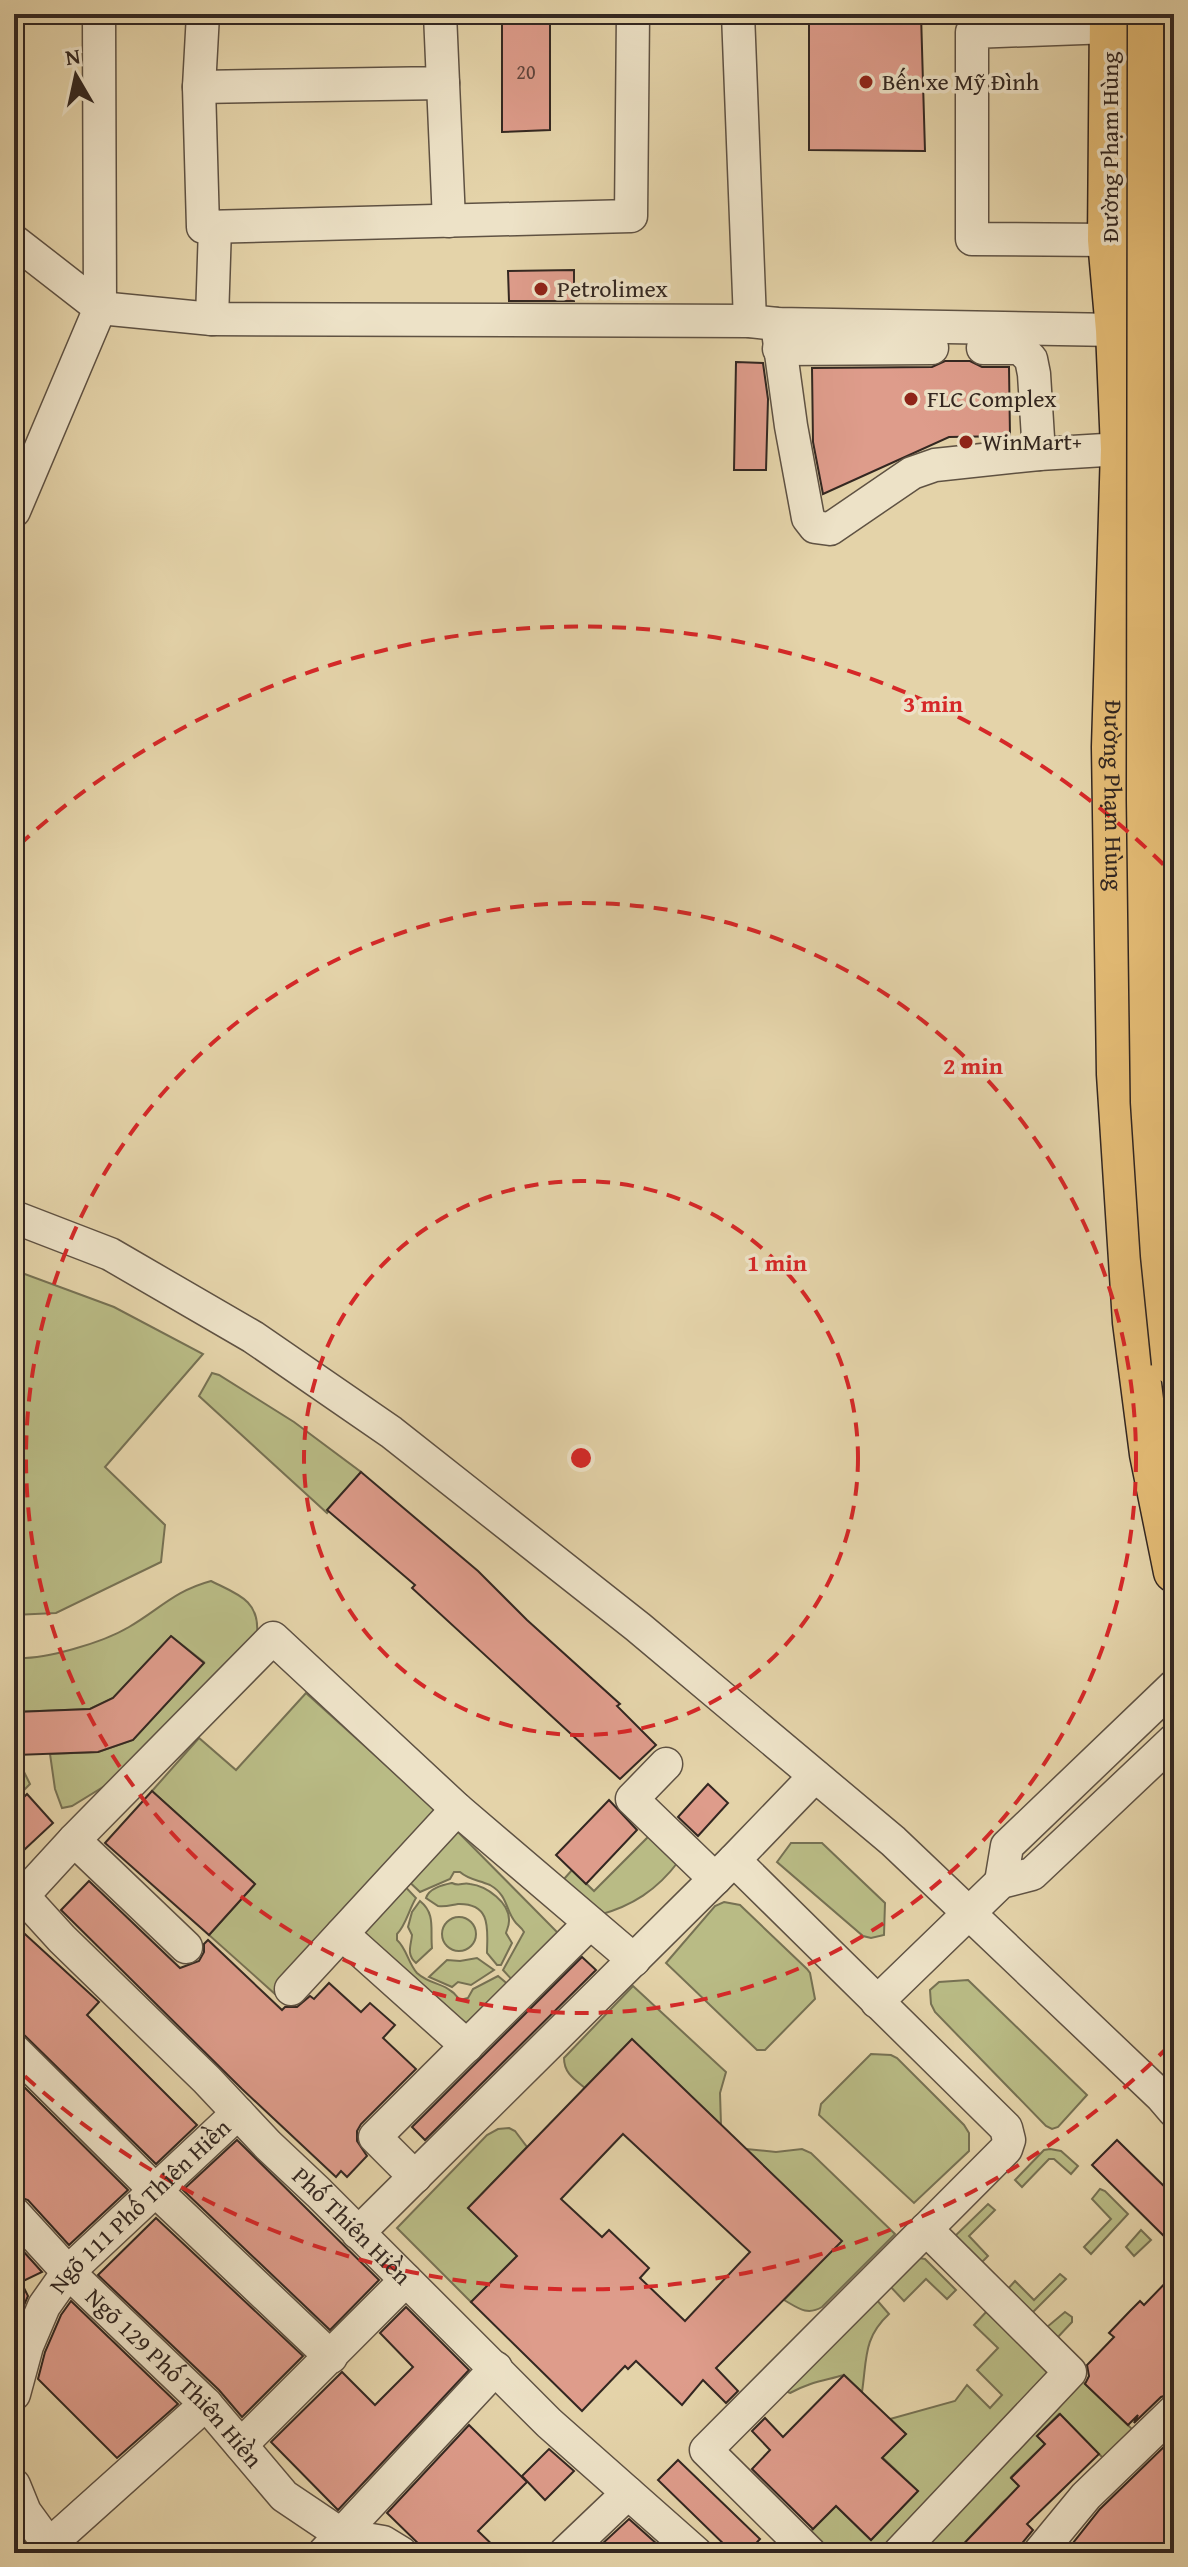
<svg xmlns="http://www.w3.org/2000/svg" width="1188" height="2567" viewBox="0 0 1188 2567" font-family="'Gentium Book Plus',serif">
<style>
.green{fill:#b9bb85;stroke:#767153;stroke-width:2}
.building{fill:#de9c8b;stroke:#332721;stroke-width:2;fill-rule:evenodd}
.lines{fill:none;stroke-linecap:round;stroke-linejoin:round}
.minor-casing{stroke:#5f5243;stroke-width:35}
.major-casing{stroke:#332721;stroke-width:43}
.minor{stroke:#ede2c7;stroke-width:32}
.major{stroke:#e2ba74;stroke-width:40}
.highway-bridge-casing{stroke:#332721;stroke-width:47;stroke-linecap:butt}
.highway-bridge{stroke:#e2ba74;stroke-width:44}
.ring{fill:none;stroke:#d62828;stroke-width:4;stroke-dasharray:14 10}
.poi-dot{fill:#8f2418;stroke:#ede2c7;stroke-width:3}
.labels{text-anchor:middle;stroke-width:7;stroke-linejoin:round;paint-order:stroke}
.number-label{font-size:20px;fill:#5e443c}
.poi-label{font-size:24px;fill:#332721;stroke:#ede2c7;text-anchor:start}
.street-label{font-size:24px;fill:#332721;stroke:#ede2c7}
.centre{fill:#d62828;stroke:#ede2c7;stroke-width:4}
.ring-label{font-size:24px;text-anchor:middle;font-weight:bold;fill:#d62828;stroke:#ede2c7;stroke-width:7;stroke-linejoin:round;paint-order:stroke}
</style>
<rect width="100%" height="100%" fill="#e4d3a9"/>
<filter id="stains"><feTurbulence type="fractalNoise" baseFrequency=".0025" numOctaves="4"/><feColorMatrix values="0 0 0 0 .2 0 0 0 0 .09 0 0 0 0 .02 0 0 0 .5 -.17"/></filter>
<radialGradient id="worn" r=".72"><stop offset=".6" stop-color="#630" stop-opacity="0"/><stop offset="1" stop-color="#630" stop-opacity=".3"/></radialGradient>
<g class="green">
<polygon points="14,1270 114,1307 203,1354 105,1467 165,1525 161,1562 56,1613 14,1615"/>
<polygon points="212,1373 219,1375 294,1422 361,1472 327,1513 199,1396"/>
<path d="M211 1581C237 1594 260 1600 257 1634L116 1779 72 1806 62 1808 55 1789 50 1754 98 1752 133 1740 204 1662 171 1636 113 1698 90 1709 16 1712V1755L14 1757V1658C44 1660 102 1643 129 1627 160 1609 174 1591 211 1581Z"/>
<polygon points="306,1693 438,1812 275,1994 209,1935 255,1884 152,1791 199,1738 236,1770"/>
<polygon points="14,1762 22,1768 30,1784 14,1800"/>
<path d="M457 1831 558 1933 514 1982 503 1970 524 1932C522 1928 519 1926 516 1923 505 1911 509 1896 490 1885 479 1880 469 1880 460 1872H454L450 1879 420 1892 402 1875Z"/>
<path d="M649 1836 678 1862C657 1890 632 1906 599 1915L564 1879 572 1870 594 1891Z"/>
<polygon points="791,1843 822,1843 885,1903 884,1935 871,1938 863,1936 777,1862"/>
<path d="M398 1879 416 1898C409 1909 406 1925 397 1934V1940C407 1949 408 1963 417 1973 429 1984 442 1983 451 1991 455 1993 457 1997 460 2000L468 1998 473 1989 498 1976 510 1986 469 2032 349 1932Z"/>
<path d="M452 1883C460 1887 462 1882 470 1884 487 1886 510 1903 509 1921 509 1926 507 1929 506 1933L512 1943 501 1965H497L487 1953C487 1932 493 1903 458 1904 451 1905 446 1907 438 1906L426 1898C429 1888 443 1885 452 1883Z"/>
<path d="M420 1901C436 1914 430 1929 432 1948L416 1963C406 1954 411 1946 412 1935L408 1927 412 1912Z"/>
<polygon points="724,1902 740,1905 807,1969 810,1973 815,1999 765,2050 757,2050 666,1963 715,1906"/>
<circle cx="459" cy="1934" r="17"/>
<polygon points="477,1958 494,1970 471,1985 458,1982 452,1987 429,1977 447,1960 460,1961"/>
<polygon points="968,1980 1087,2095 1058,2127 1052,2129 1046,2126 935,2012 931,2004 930,1990 939,1982"/>
<path d="M633 1986 726 2072 720 2093 721 2125 632 2040 585 2088C574 2079 564 2073 564 2058Z"/>
<polygon points="871,2054 891,2055 897,2058 964,2125 969,2133 969,2151 914,2203 819,2115 821,2104"/>
<polygon points="509,2128 515,2131 527,2147 468,2208 513,2251 534,2239 471,2302 397,2228 487,2135 498,2129"/>
<path d="M746 2149 776 2152 802 2149 811 2153 895 2234 822 2307C807 2316 798 2308 784 2300L841 2241Z"/>
<polygon points="1050,2149 1061,2151 1078,2166 1071,2174 1054,2159 1049,2159 1022,2187 1015,2180 1044,2150"/>
<polygon points="1100,2189 1105,2191 1128,2214 1091,2254 1084,2247 1111,2219 1092,2199"/>
<polygon points="988,2204 995,2210 969,2236 988,2256 979,2265 954,2237"/>
<polygon points="1141,2230 1151,2240 1134,2256 1126,2247"/>
<polygon points="919,2258 925,2259 956,2290 947,2299 926,2279 904,2301 888,2284"/>
<polygon points="1060,2274 1066,2279 1030,2315 1006,2291 1015,2281 1034,2300"/>
<path d="M869 2291 889 2314C863 2338 867 2359 862 2392L844 2375C823 2381 810 2382 790 2393L783 2390Z"/>
<polygon points="987,2311 1050,2374 881,2553 823,2553 811,2531 836,2506 871,2540 918,2491 882,2457 906,2434 890,2419 955,2401 967,2385 990,2408 1002,2395 977,2370 998,2348 974,2325"/>
<polygon points="1065,2312 1072,2317 1072,2322 1057,2338 1047,2327"/>
<polygon points="1077,2376 1132,2429 1107,2462 1059,2414 1037,2436 1045,2444 1011,2477 1021,2488 1003,2502 955,2553 906,2553"/>
</g>
<g class="building">
<polygon points="502,14 550,14 550,130 502,132"/>
<polygon points="809,14 921,14 925,151 809,150"/>
<polygon points="574,270 574,301 509,301 508,271"/>
<polygon points="945,361 970,361 982,367 1009,367 1010,436 949,437 823,494 813,442 812,368 932,367"/>
<polygon points="736,362 763,363 768,399 766,470 734,470"/>
<polygon points="361,1472 478,1571 527,1620 620,1704 617,1706 656,1745 620,1779 412,1588 415,1585 327,1510"/>
<polygon points="171,1636 204,1663 133,1740 98,1752 16,1755 15,1712 90,1709 113,1698"/>
<polygon points="708,1784 728,1803 698,1836 678,1817"/>
<polygon points="152,1791 255,1884 209,1935 105,1843"/>
<polygon points="27,1794 53,1823 24,1850 14,1838 14,1807"/>
<polygon points="609,1800 637,1830 586,1884 556,1855"/>
<polygon points="89,1881 180,1968 199,1961 204,1952 204,1944 208,1940 282,2010 285,2007 297,2007 310,1996 314,1999 329,1983 361,2012 370,2003 395,2025 383,2038 416,2069 361,2124 357,2131 357,2141 367,2156 347,2177 341,2171 336,2177 242,2089 61,1910"/>
<polygon points="14,1924 99,2002 87,2015 197,2125 156,2164 14,2025"/>
<polygon points="582,1957 596,1970 425,2140 412,2127"/>
<path d="M632 2039 842 2241 716 2368 738 2391 726 2403 703 2380 682 2405 636 2361 628 2369 625 2366 582 2411 471 2302 517 2256 468 2208ZM623 2134 750 2252 685 2321 640 2278 649 2268 609 2230 602 2237 561 2199Z"/>
<polygon points="14,2077 128,2190 69,2245 28,2200 14,2195"/>
<polygon points="237,2140 379,2280 330,2330 183,2190"/>
<polygon points="1117,2140 1174,2196 1174,2246 1092,2165"/>
<polygon points="156,2218 303,2356 242,2417 219,2390 98,2275"/>
<polygon points="14,2241 42,2272 21,2282 28,2296 14,2328"/>
<polygon points="1174,2274 1174,2393 1161,2397 1134,2423 1138,2415 1128,2425 1085,2384 1089,2376 1087,2365 1114,2337 1109,2333 1130,2311 1140,2301 1144,2305"/>
<polygon points="71,2301 178,2404 117,2458 38,2379 45,2352 61,2315"/>
<polygon points="406,2307 469,2370 338,2510 271,2442 342,2372 375,2405 413,2367 380,2333"/>
<polygon points="844,2375 906,2434 882,2458 918,2491 871,2540 836,2506 813,2529 752,2469 770,2450 752,2431 765,2418 783,2437"/>
<polygon points="1060,2414 1099,2454 1027,2524 1033,2530 1014,2553 955,2553 1019,2486 1011,2478 1045,2444 1037,2436"/>
<polygon points="469,2425 527,2482 478,2531 501,2553 428,2553 387,2513"/>
<polygon points="1174,2437 1174,2553 1065,2553 1100,2509"/>
<polygon points="549,2449 574,2471 545,2500 522,2476"/>
<polygon points="678,2460 760,2539 747,2553 733,2553 658,2480"/>
<polygon points="629,2519 667,2553 609,2553 601,2545"/>
</g>
<g class="lines">
<defs>
<g id="minor">
<polyline points="203,14 199,87 203,227 631,216 633,14"/>
<polyline points="738,14 750,321"/>
<polyline points="443,83 449,221"/>
<polyline points="199,87 443,83 440,14"/>
<polyline points="1108,240 972,239 972,32 1110,27"/>
<polyline points="14,241 100,308 212,319 750,321 777,324 1116,330"/>
<polyline points="212,319 215,227"/>
<polyline points="777,324 791,426 808,518 815,527 830,529 912,473 935,465 1039,454 1121,449"/>
<polyline points="983,348 1020,348 1031,359 1034,374 1039,454"/>
<polyline points="779,349 932,348"/>
<polyline points="14,511 100,308 99,14"/>
<polyline points="14,1217 110,1254 253,1337 391,1432 638,1627 893,1841 1162,2097 1174,2111"/>
<polyline points="666,1764 632,1799 715,1879"/>
<polyline points="74,1840 186,1947"/>
<polyline points="734,1860 1006,2128 1009,2140 1006,2149 706,2450 810,2553"/>
<polyline points="1001,1882 1007,1846 1174,1686"/>
<polyline points="14,1884 21,1894 29,1889 74,1840 273,1638 457,1809 634,1960"/>
<path id="s1" d="M14 1896 21 1894 62 1939 207 2080 268 2145 319 2193 549 2423 696 2553"/>
<polyline points="342,1934 467,2046"/>
<polyline points="291,1989 457,1809"/>
<polyline points="877,2002 1001,1882 1032,1874 1174,1740"/>
<polyline points="14,2050 155,2190 331,2357"/>
<polyline points="415,2177 375,2137 590,1923"/>
<path id="s2" d="M14 2213 68 2272 206 2404 284 2496 342 2535 383 2542 401 2553"/>
<polyline points="358,2233 734,1860 815,1776"/>
<path id="s3" d="M14 2394 27 2346 44 2306 68 2272 238 2113"/>
<polyline points="241,2445 406,2280"/>
<polyline points="14,2485 25,2512 49,2545"/>
<polyline points="40,2553 206,2404"/>
<polyline points="324,2553 496,2368"/>
<polyline points="565,2553 628,2493"/>
<polyline points="899,2553 1070,2372 926,2229"/>
<polyline points="1039,2553 1086,2496 1174,2411"/>
</g>
<g id="major">
<path id="s4" d="M1110 14 1108 240 1116 330 1121 449 1112 747 1117 1074 1133 1322 1150 1454 1174 1572"/>
</g>
</defs>
<use href="#minor" class="minor-casing"/>
<use href="#major" class="major-casing"/>
<use href="#minor" class="minor"/>
<use href="#major" class="major"/>
<defs>
<polyline id="highway-bridge" points="1150,14 1149,800 1153,1102 1163,1255 1174,1363"/>
</defs>
<use href="#highway-bridge" class="highway-bridge-casing"/>
<use href="#highway-bridge" class="highway-bridge"/>
</g>
<g class="ring">
<circle cx="581" cy="1458" r="277"/>
<circle cx="581" cy="1458" r="555"/>
<path d="M1169 2046A832 832 0 0 1 19 2071M19 845A832 832 0 0 1 1169 870"/>
</g>
<g class="poi-dot">
<circle cx="866" cy="82" r="8"/>
<circle cx="541" cy="289" r="8"/>
<circle cx="911" cy="399" r="8"/>
<circle cx="966" cy="442" r="8"/>
</g>
<g class="labels">
<g class="number-label">
<text x="526" y="79">20</text>
</g>
<g class="poi-label">
<text x="882" y="90">Bến xe Mỹ Đình</text>
<text x="557" y="297">Petrolimex</text>
<text x="927" y="407">FLC Complex</text>
<text x="982" y="450">WinMart+</text>
</g>
<g class="street-label">
<text transform="translate(1110 147) rotate(-90)" y="8">Đường Phạm Hùng</text>
<text dy="8" stroke="none"><textPath href="#s4" startOffset="782">Đường Phạm Hùng</textPath></text>
<text dy="8" stroke="none"><textPath href="#s3" startOffset="232">Ngõ 111 Phố Thiên Hiền</textPath></text>
<text dy="8" stroke="none"><textPath href="#s1" startOffset="476">Phố Thiên Hiền</textPath></text>
<text dy="8" stroke="none"><textPath href="#s2" startOffset="230">Ngõ 129 Phố Thiên Hiền</textPath></text>
</g>
</g>
<circle cx="581" cy="1458" r="12" class="centre"/>
<g class="ring-label">
<text x="933" y="712">3 min</text>
<text x="973" y="1074">2 min</text>
<text x="777" y="1271">1 min</text>
</g>
<rect width="1188" height="2567" fill="none" stroke="#e4d3a9" stroke-width="48"/>
<rect x="16" y="16" width="1156" height="2535" fill="none" stroke="#332721" stroke-width="4"/>
<rect x="24" y="24" width="1140" height="2519" fill="none" stroke="#332721" stroke-width="2"/>
<g transform="translate(76 76) rotate(351)" stroke="#ede2c7" stroke-width="6" paint-order="stroke">
<path d="M0-6L14 30L0 20L-14 30Z" fill="#332721"/>
<text y="-12" font-size="22" font-weight="bold" text-anchor="middle" fill="#332721">N</text>
</g>
<rect width="100%" height="100%" filter="url(#stains)"/>
<rect width="100%" height="100%" fill="url(#worn)"/>
</svg>
